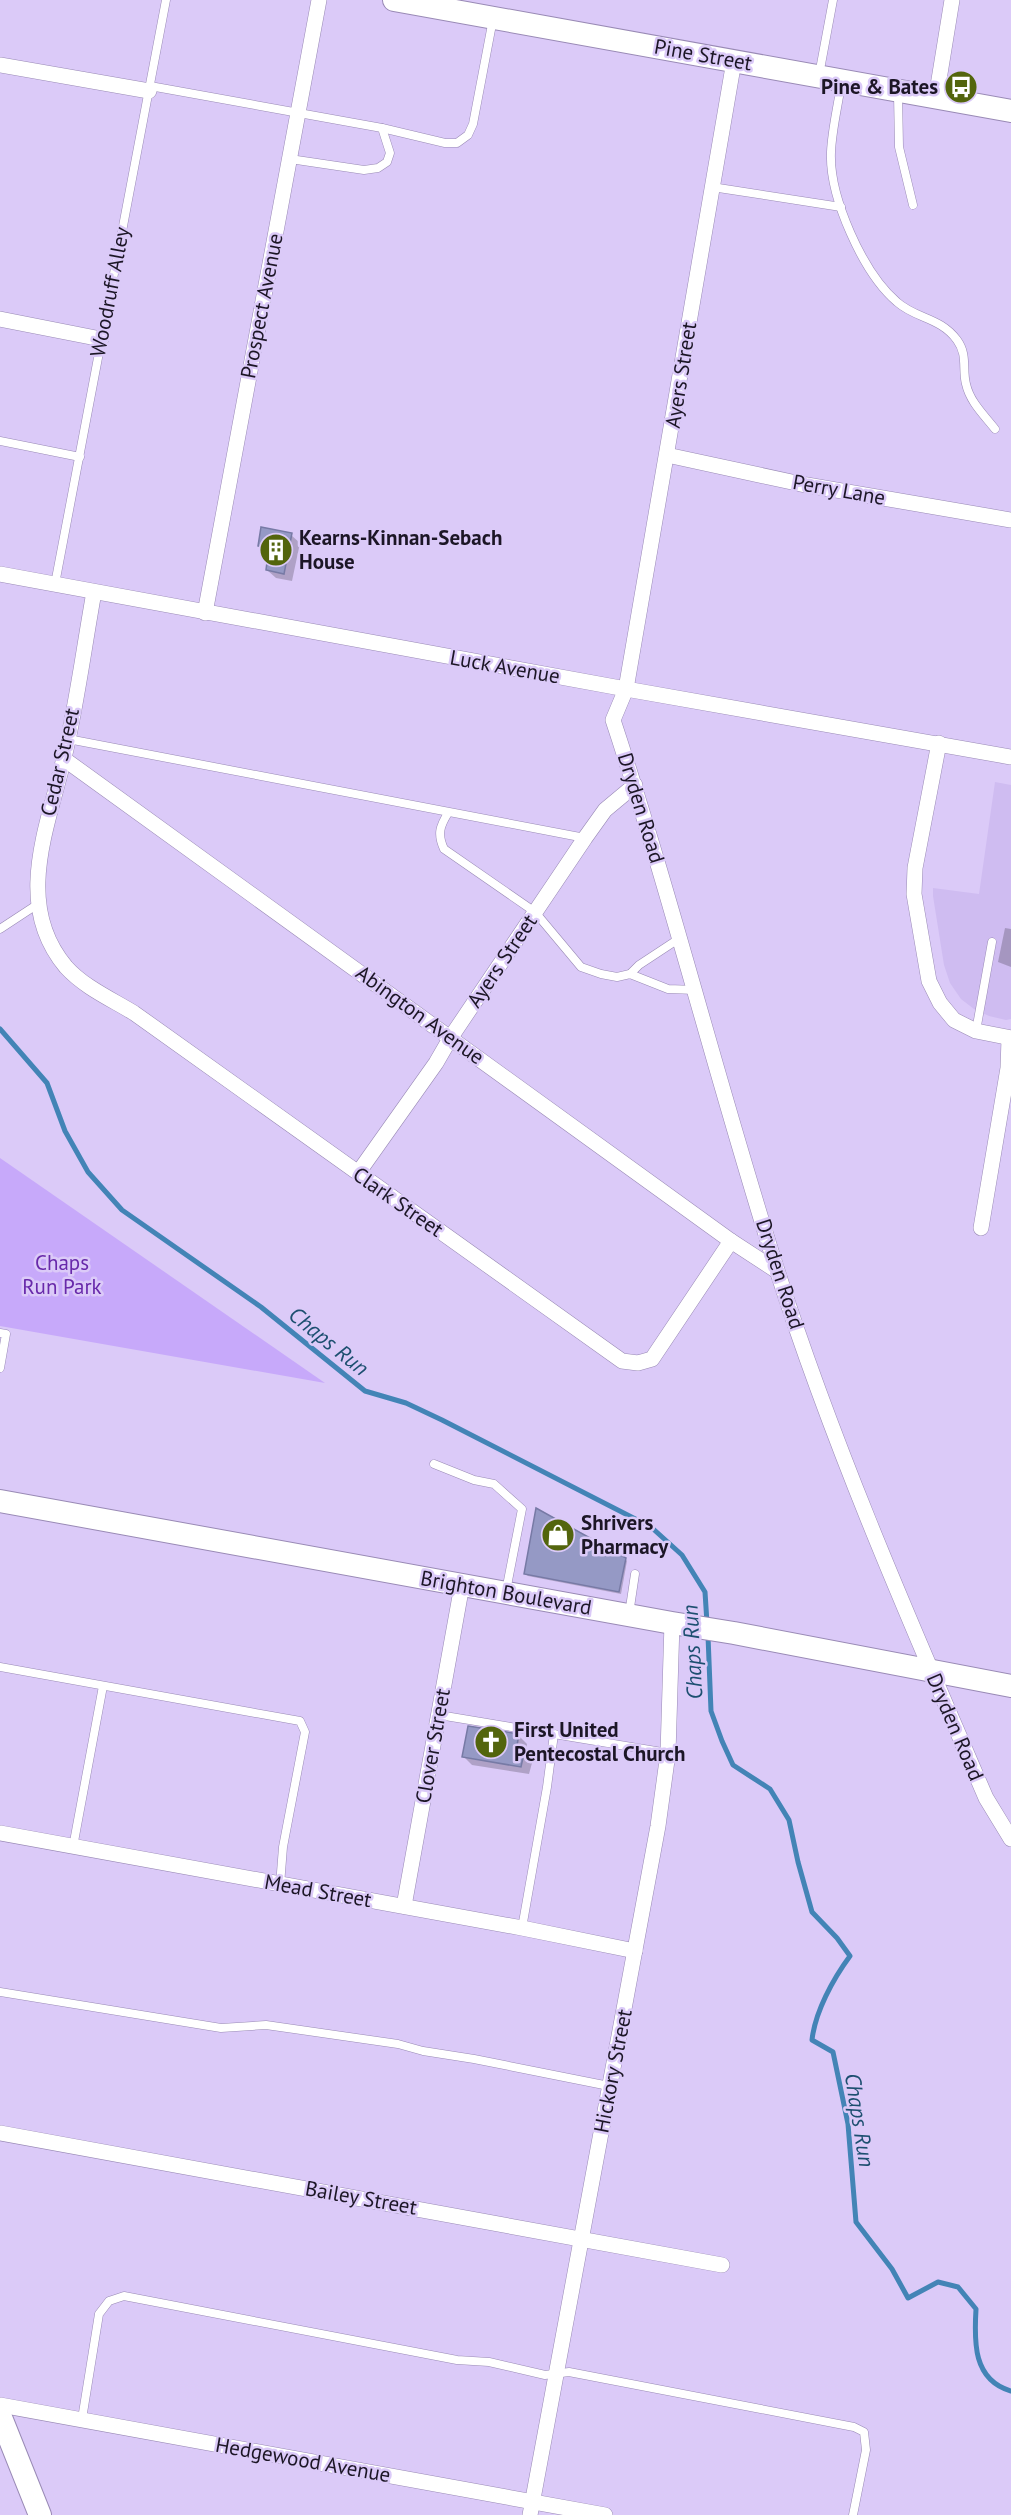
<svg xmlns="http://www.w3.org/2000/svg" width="1011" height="2515" viewBox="0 0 1011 2515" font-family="'PT Sans',sans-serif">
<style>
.built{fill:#cfbcf1}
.green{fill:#c7a9fa}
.shadow{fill:#0003}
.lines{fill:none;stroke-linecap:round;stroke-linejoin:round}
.stream{stroke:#4384b6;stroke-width:5}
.building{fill:#9599c5;stroke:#777aa5;stroke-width:1.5}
.lane-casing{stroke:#998ab5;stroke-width:9}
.street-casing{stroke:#998ab5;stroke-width:16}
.secondary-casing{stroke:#998ab5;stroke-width:24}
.lane{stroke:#fff;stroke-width:8}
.street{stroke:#fff;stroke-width:15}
.secondary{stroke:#fff;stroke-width:22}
.labels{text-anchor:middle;stroke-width:5;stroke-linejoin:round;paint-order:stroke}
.street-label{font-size:21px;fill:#1c1626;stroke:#dbcaf8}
.poi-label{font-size:21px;font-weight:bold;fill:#1c1626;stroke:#dbcaf8;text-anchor:start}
.park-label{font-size:21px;fill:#6829aa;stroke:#dbcaf8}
.water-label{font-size:22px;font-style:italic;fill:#1d4f70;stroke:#dbcaf8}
</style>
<rect width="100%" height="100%" fill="#dbcaf8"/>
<polygon class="built" points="995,782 1011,785 1011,1019 1006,1020 989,1016 974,1009 961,999 950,983 944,965 933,896 933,888 979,894"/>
<polygon class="green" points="0,1158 325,1383 0,1326"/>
<g class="shadow">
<polygon points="291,535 300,543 292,581 276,578 267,570 269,558 259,546"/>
<polygon points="1005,928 1011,929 1011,967 998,962"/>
<polygon points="625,1559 627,1561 621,1594 528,1576 525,1574"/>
<polygon points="519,1736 527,1744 525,1756 532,1763 529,1774 472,1765 464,1757"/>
</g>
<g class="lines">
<g class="stream">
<polyline points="0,1029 47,1083 65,1131 88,1172 122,1210 261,1307 365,1391 406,1403 442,1420 651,1527 682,1555 705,1592 707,1623"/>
<path d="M708 1636 711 1711 722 1741 733 1765 770 1789 789 1820 798 1862 812 1912 837 1938 850 1956C833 1979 815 2012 812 2040L833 2052 848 2124 856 2222 892 2269 908 2298 938 2282 958 2287 976 2309C974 2342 973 2380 1011 2391"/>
</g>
</g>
<g class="building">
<polygon points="261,527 292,533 284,574 266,570 268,554 262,553 263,547 258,546"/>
<polygon points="536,1508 626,1558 619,1592 524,1574"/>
<polygon points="468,1726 519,1734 516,1751 524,1753 521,1767 462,1757"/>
</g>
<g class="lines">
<defs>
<g id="lane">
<polyline points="819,75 833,0"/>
<path d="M841 84C838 106 832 129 831 152 829 197 863 273 897 302 916 319 940 317 957 340 968 355 962 369 966 384 970 402 984 415 995 429"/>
<polyline points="150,86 382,128 445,143 457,143 468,135 473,124 493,19"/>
<polyline points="898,94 899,147 913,205"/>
<polyline points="290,159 364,170 378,168 387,162 390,153 382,128"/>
<polyline points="712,187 841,207"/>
<polyline points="0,441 80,457"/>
<polyline points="55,584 166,0"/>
<polyline points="68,739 585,838"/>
<path d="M448 813C440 826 437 834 444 849L535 912 581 967 601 974 617 977 630 974 668 989 696 990"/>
<polyline points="0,929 38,904"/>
<polyline points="630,974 639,965 680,938"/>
<polyline points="976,1031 992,942"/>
<polyline points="0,1333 6,1334 0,1368"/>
<polyline points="434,1464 474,1480 494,1484 522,1509 506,1591"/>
<polyline points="629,1614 635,1574"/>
<polyline points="0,1667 300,1721 305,1732 283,1847 280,1885"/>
<polyline points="439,1715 668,1753"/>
<polyline points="73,1847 103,1686"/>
<polyline points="522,1928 547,1787 554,1734"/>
<polyline points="0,1992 221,2028 266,2025 398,2044 423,2051 474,2059 609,2086"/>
<polyline points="82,2419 99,2314 109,2301 124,2296 457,2360 489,2362 545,2375 569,2372 854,2427 864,2432 866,2450 853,2515"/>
</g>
<g id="street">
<path d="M734 61 626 689 613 720C673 902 719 1088 777 1270 835 1451 911 1624 986 1798L1011 1839"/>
<polyline points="0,65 149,91"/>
<polyline points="936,98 952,0"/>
<polyline points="0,319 101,339"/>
<polyline points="667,455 801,484 1011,520"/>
<polyline points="0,574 626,689 1011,757"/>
<path d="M94 592C84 647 77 703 64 758 48 827 13 904 66 967 84 987 111 999 134 1013L622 1361 638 1363 652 1359 731 1241"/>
<polyline points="205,613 319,0"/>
<polyline points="939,743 915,868 914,894 929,981 940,1003 954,1020 976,1031 1011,1038"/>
<polyline points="64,759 731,1241 777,1271"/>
<polyline points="358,1173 436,1063 451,1037 585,838 605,810 635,785"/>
<polyline points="981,1228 1008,1068 1009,1039"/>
<polyline points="0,1833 522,1928 635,1951"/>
<polyline points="404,1906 462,1585"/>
<polyline points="0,2133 722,2265"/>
<polyline points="0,2405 605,2515"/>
<polyline points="530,2515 658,1826 668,1753 672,1623"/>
</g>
<g id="secondary">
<polyline points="394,0 1011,111"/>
<polyline points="0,1501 672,1623 734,1633 1011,1686"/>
<polyline points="0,2415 40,2515"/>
</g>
</defs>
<use href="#lane" class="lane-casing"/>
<use href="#street" class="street-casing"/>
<use href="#secondary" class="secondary-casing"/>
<use href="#lane" class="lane"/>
<use href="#street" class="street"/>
<use href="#secondary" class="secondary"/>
</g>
<defs>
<symbol id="bus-disc" viewBox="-11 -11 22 22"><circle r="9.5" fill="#53650d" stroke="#dbcaf8"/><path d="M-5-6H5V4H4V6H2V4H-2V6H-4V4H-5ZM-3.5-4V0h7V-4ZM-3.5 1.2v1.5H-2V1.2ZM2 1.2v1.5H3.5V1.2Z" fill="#fff"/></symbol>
<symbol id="building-disc" viewBox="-11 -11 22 22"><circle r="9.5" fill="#53650d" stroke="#dbcaf8"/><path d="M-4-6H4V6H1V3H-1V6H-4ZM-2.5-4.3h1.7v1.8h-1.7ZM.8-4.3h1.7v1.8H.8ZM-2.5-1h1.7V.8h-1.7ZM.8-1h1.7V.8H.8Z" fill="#fff"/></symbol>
<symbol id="shop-disc" viewBox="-11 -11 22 22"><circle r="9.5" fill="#53650d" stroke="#dbcaf8"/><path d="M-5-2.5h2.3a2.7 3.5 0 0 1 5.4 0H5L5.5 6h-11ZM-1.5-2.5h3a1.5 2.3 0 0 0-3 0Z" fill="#fff"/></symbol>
<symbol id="church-disc" viewBox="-11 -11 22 22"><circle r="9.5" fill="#53650d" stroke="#dbcaf8"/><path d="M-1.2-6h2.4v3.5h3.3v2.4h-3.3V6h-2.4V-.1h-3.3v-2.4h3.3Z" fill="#fff"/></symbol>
</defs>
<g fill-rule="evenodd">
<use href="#bus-disc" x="942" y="68" width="38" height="38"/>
<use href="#building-disc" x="257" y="531" width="38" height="38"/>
<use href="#shop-disc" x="539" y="1516" width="38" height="38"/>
<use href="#church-disc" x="472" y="1723" width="38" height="38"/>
</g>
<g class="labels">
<g class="street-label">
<text transform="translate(703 55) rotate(10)" y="7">Pine Street</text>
<text transform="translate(110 292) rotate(-79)" y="7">Woodruff Alley</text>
<text transform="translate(262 306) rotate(-79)" y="7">Prospect Avenue</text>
<text transform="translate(681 375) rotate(-81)" y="7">Ayers Street</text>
<text transform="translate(839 490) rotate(10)" y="7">Perry Lane</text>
<text transform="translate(505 667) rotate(10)" y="7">Luck Avenue</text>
<text transform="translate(60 762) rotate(-77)" y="7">Cedar Street</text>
<text transform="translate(641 808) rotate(73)" y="7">Dryden Road</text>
<text transform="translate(502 961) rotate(-56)" y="7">Ayers Street</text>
<text transform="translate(420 1015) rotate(36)" y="7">Abington Avenue</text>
<text transform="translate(398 1202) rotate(35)" y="7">Clark Street</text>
<text transform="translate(780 1274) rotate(72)" y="7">Dryden Road</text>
<text transform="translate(506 1593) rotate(10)" y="7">Brighton Boulevard</text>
<text transform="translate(955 1727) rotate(67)" y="7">Dryden Road</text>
<text transform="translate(433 1746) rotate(-80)" y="7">Clover Street</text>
<text transform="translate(318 1891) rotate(10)" y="7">Mead Street</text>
<text transform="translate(613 2071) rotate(-79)" y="7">Hickory Street</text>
<text transform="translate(361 2198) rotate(10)" y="7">Bailey Street</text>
<text transform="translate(303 2460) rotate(10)" y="7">Hedgewood Avenue</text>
</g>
<g class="poi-label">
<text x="938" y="94" text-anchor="end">Pine &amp; Bates</text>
<text x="299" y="545">Kearns-Kinnan-Sebach<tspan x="299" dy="24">House</tspan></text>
<text x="581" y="1530">Shrivers<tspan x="581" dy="24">Pharmacy</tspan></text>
<text x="514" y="1737">First United<tspan x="514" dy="24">Pentecostal Church</tspan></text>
</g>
<g class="park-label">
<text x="62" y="1270">Chaps<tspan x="62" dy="24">Run Park</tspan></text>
</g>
<g class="water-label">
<text transform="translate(329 1341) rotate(39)" y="8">Chaps Run</text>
<text transform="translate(692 1652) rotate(-93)" y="8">Chaps Run</text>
<text transform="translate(860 2120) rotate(81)" y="8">Chaps Run</text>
</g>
</g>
</svg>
